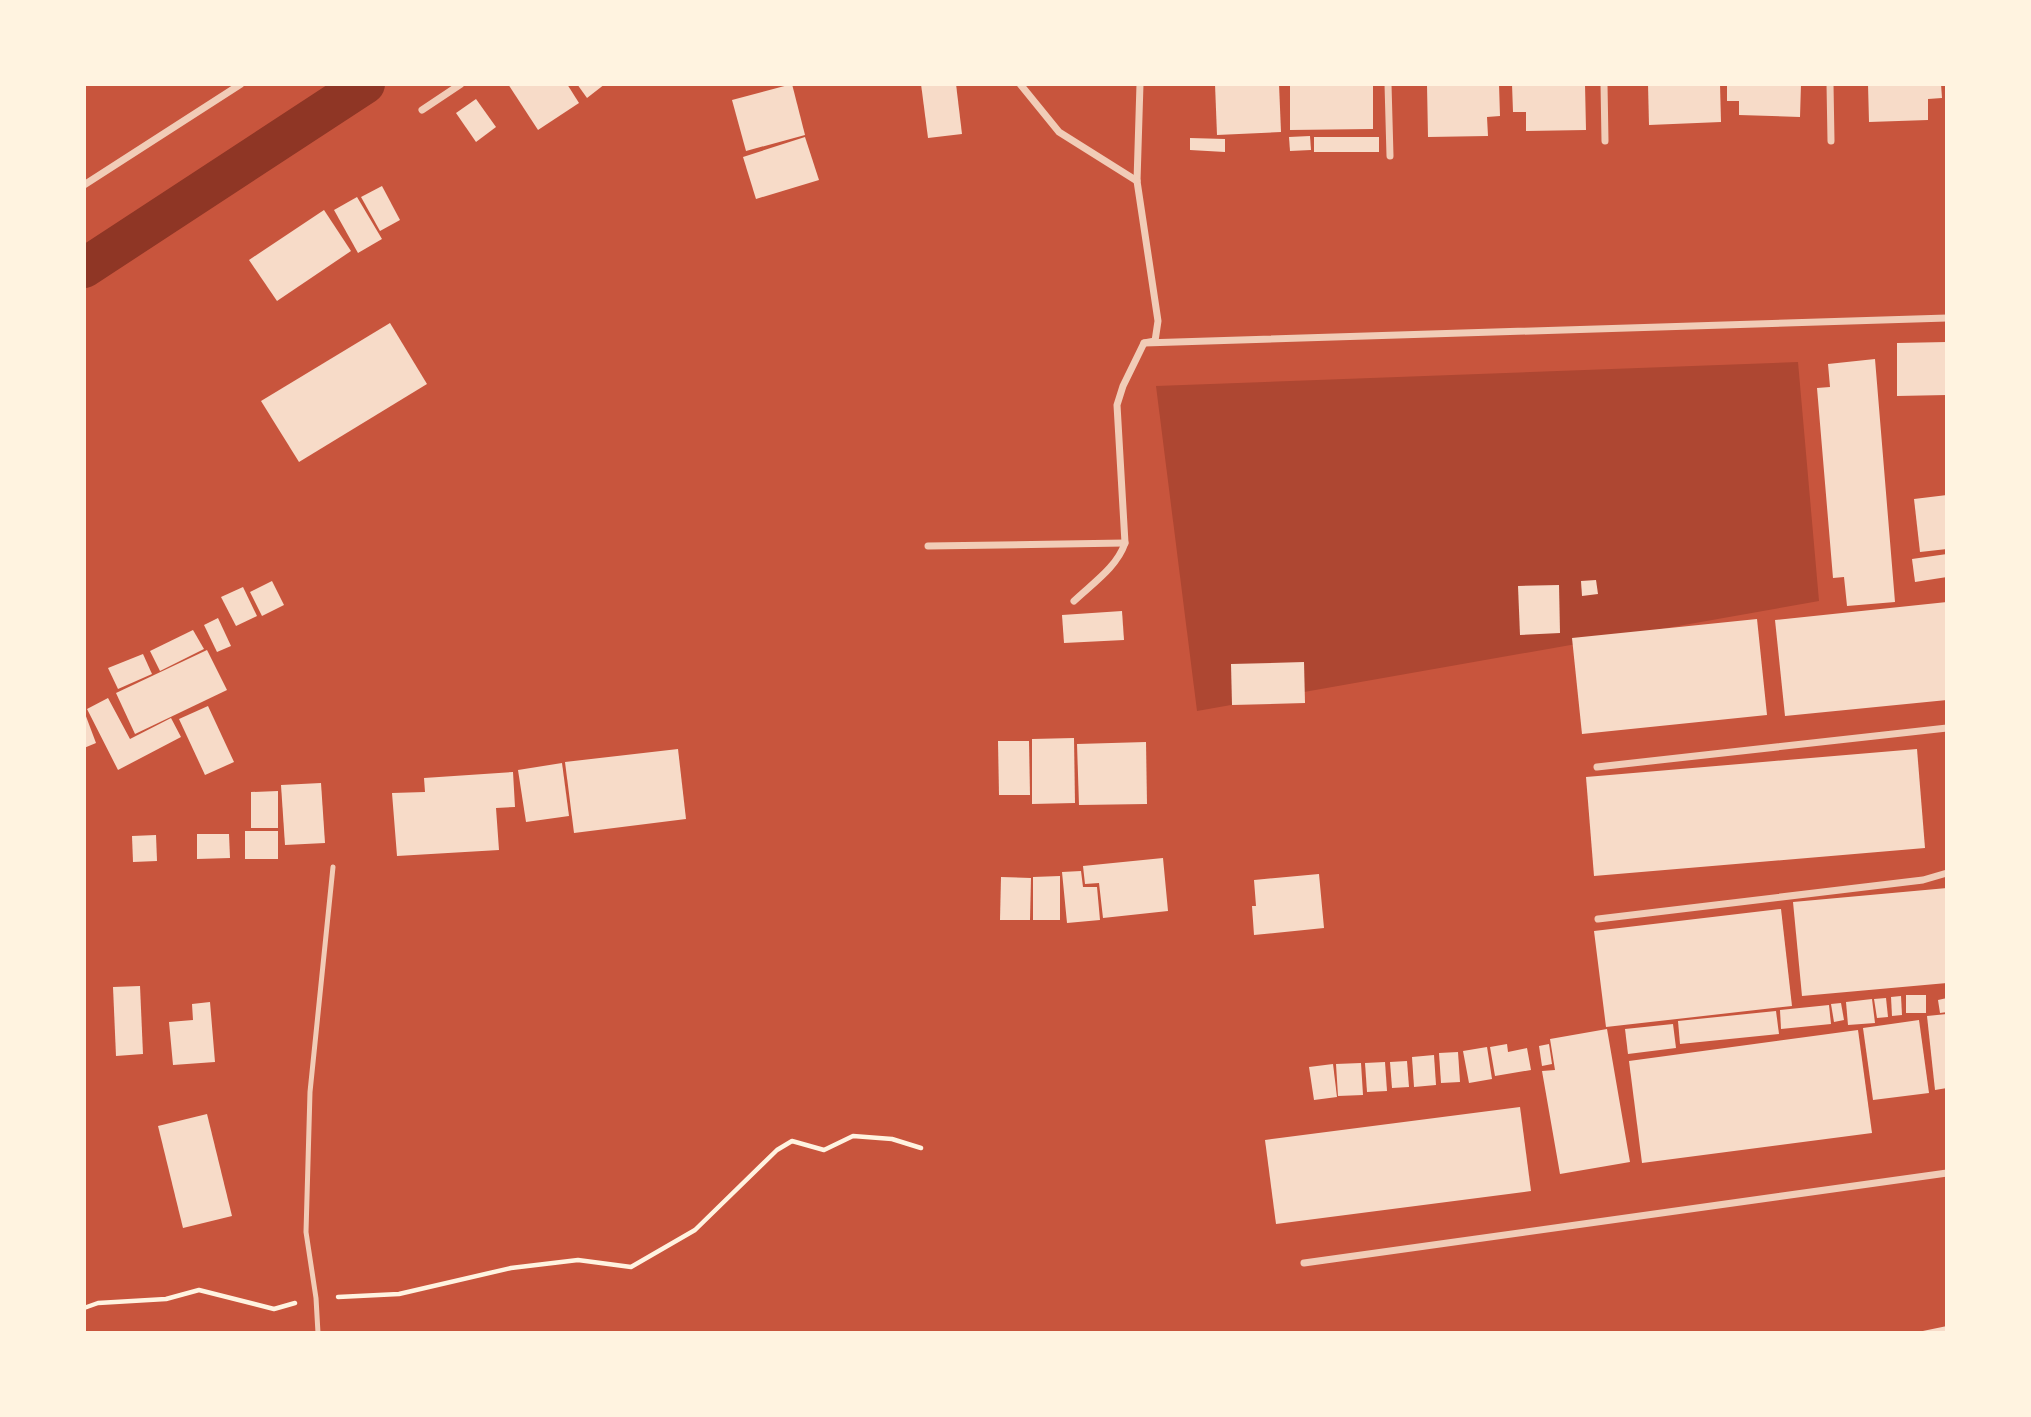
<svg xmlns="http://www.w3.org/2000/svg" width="2031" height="1417" viewBox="0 0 2031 1417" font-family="'Nunito Sans',sans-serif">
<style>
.green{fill:#ae4732}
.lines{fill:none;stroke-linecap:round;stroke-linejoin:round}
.canal{stroke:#8f3625;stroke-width:40}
.building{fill:#f7dbc8}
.path{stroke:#fff3e0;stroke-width:4.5}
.service{stroke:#f1ccb7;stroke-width:5}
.minor{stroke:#f1ccb7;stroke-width:7}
</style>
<rect width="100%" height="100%" fill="#c8553d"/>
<polygon class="green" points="1798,362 1819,601 1197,711 1156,386"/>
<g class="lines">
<polyline class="canal" points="84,268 365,84"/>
</g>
<g class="building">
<polygon points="508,84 567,84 579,103 538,130"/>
<polygon points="577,84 605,84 587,98"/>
<polygon points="792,84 805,135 746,151 732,100"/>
<polygon points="921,84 956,84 962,134 928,138"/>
<polygon points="1215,84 1279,84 1281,132 1217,135"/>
<polygon points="1290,84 1354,84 1355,86 1373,86 1373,129 1290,130"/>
<polygon points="1499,84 1500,116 1487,117 1488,136 1428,137 1427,85"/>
<polygon points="1512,84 1585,84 1586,130 1526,131 1526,112 1513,112"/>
<polygon points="1648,84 1720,84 1721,122 1649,125"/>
<polygon points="1727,84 1801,84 1800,117 1739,115 1739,101 1727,101"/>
<polygon points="1868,84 1941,84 1942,98 1928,99 1928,120 1869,122"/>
<polygon points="476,99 496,127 476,142 456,113"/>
<polygon points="1310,136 1311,150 1290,151 1289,137"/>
<polygon points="805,137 819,180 756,199 743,157"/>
<rect x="1314" y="137" width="65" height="15"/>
<polygon points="1190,138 1225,139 1225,152 1190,150"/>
<polygon points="382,186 400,220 380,231 361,197"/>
<polygon points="357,197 382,239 358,253 334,210"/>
<polygon points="324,210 351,251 277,301 249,260"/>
<polygon points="390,323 427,384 299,462 261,401"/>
<polygon points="1947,342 1947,395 1897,396 1897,343"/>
<polygon points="1875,359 1895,602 1847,606 1844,577 1833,578 1817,388 1830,387 1828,364"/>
<polygon points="1947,495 1947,549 1920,552 1914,499"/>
<polygon points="1947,554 1947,577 1915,582 1912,559"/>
<polygon points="1596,580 1598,594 1582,596 1581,581"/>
<polygon points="272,581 284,605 262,616 250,592"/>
<polygon points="1559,585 1560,633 1520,635 1518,586"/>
<polygon points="243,587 257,616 236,626 221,597"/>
<polygon points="1947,602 1947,700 1785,716 1775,620"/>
<polygon points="1122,611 1124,640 1064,643 1062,615"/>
<polygon points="218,618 231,646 217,652 204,625"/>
<polygon points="1757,619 1767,715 1582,734 1572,638"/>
<polygon points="193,630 204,649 160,671 150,651"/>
<polygon points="207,650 227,690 135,734 116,693"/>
<polygon points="143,654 152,674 118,689 108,668"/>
<polygon points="1304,662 1305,703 1232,705 1231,664"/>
<polygon points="108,698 130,739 171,718 181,737 118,770 87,709"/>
<polygon points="208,706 234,762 205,775 179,719"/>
<polygon points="84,711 96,743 84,748"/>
<polygon points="1074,738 1075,803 1032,804 1032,739"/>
<polygon points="998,741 1029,741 1030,795 999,795"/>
<polygon points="1146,742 1147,804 1079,805 1077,744"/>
<polygon points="678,749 686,819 574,833 565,762"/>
<polygon points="1917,749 1925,848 1594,876 1586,777"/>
<polygon points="562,763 569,816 526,822 518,770"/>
<polygon points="513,772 515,807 496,808 499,850 397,856 392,793 425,792 424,778"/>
<polygon points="321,783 325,843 285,845 281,785"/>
<polygon points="278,791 278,828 251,828 251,792"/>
<rect x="245" y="831" width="33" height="28"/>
<polygon points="197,834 229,834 230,858 197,859"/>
<polygon points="156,835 157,861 133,862 132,836"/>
<polygon points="1163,858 1168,911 1103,918 1099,883 1085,884 1083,866"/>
<polygon points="1081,871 1083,887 1097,887 1100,920 1067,923 1062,872"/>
<polygon points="1319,874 1324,928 1254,935 1252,906 1256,906 1254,880"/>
<polygon points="1060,876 1060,920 1033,920 1033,877"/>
<polygon points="1001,877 1031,878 1030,920 1000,920"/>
<polygon points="1947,888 1947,983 1802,996 1793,902"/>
<polygon points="1781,909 1792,1006 1606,1027 1594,931"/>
<polygon points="140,986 143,1054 116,1056 113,987"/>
<rect x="1906" y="995" width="20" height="18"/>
<polygon points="1901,996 1902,1015 1892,1016 1891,997"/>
<polygon points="1886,998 1888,1017 1877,1018 1874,999"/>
<polygon points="1947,998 1947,1012 1940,1013 1938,1000"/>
<polygon points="1872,999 1875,1023 1848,1025 1846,1002"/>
<polygon points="210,1002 215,1062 173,1065 169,1022 193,1020 192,1004"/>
<polygon points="1841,1003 1844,1020 1834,1022 1831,1004"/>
<polygon points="1829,1005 1831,1024 1781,1029 1780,1010"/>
<polygon points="1776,1011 1779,1034 1680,1044 1678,1021"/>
<polygon points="1947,1014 1947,1088 1935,1090 1927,1016"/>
<polygon points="1919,1020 1929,1093 1873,1100 1863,1028"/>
<polygon points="1673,1024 1676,1048 1628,1054 1625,1029"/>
<polygon points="1607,1029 1630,1162 1560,1174 1542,1071 1555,1070 1550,1039"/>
<polygon points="1858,1030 1872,1133 1642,1163 1629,1061"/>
<polygon points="1507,1044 1508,1052 1527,1048 1531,1070 1495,1076 1490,1047"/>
<polygon points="1549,1044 1552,1064 1542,1066 1539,1046"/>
<polygon points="1487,1047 1492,1079 1469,1083 1463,1051"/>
<polygon points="1458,1052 1460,1082 1441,1083 1439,1053"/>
<polygon points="1434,1055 1436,1085 1414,1087 1412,1057"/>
<polygon points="1407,1061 1409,1087 1392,1088 1390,1062"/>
<polygon points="1385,1062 1387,1091 1367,1092 1365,1063"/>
<polygon points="1361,1063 1363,1095 1338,1096 1336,1064"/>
<polygon points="1333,1064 1337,1097 1314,1100 1309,1067"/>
<polygon points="1520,1107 1531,1191 1276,1224 1265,1140"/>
<polygon points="207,1114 232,1216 183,1228 158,1126"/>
<polygon points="1947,1326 1947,1333 1918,1333 1918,1332"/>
</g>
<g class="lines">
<g class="path">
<polyline points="338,1297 399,1294 511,1268 578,1260 631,1267 695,1230 777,1150 792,1141 824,1150 853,1136 892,1139 921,1148"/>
<polyline points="84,1308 98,1303 166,1299 199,1290 274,1309 295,1303"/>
</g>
<polyline class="service" points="318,1333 316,1298 306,1232 310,1092 333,867"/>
<g class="minor">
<polyline points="1020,84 1059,132 1137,181"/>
<polyline points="1388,84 1390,156"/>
<polyline points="1604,84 1605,141"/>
<polyline points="1830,84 1831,141"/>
<polyline points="422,110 461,84"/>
<polyline points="84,185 241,84"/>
<polyline points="1144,343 1947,318"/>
<polyline points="928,546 1125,543"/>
<path d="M1074 601C1093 583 1117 567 1125 543L1117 405 1123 386 1144 343 1155 341 1158 321 1137 181 1140 84"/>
<polyline points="1597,767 1947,728"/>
<polyline points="1598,919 1923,880 1947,873"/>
<polyline points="1304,1263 1947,1173"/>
</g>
</g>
<rect width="2031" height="1417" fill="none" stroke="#fff3e0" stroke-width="172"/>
</svg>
